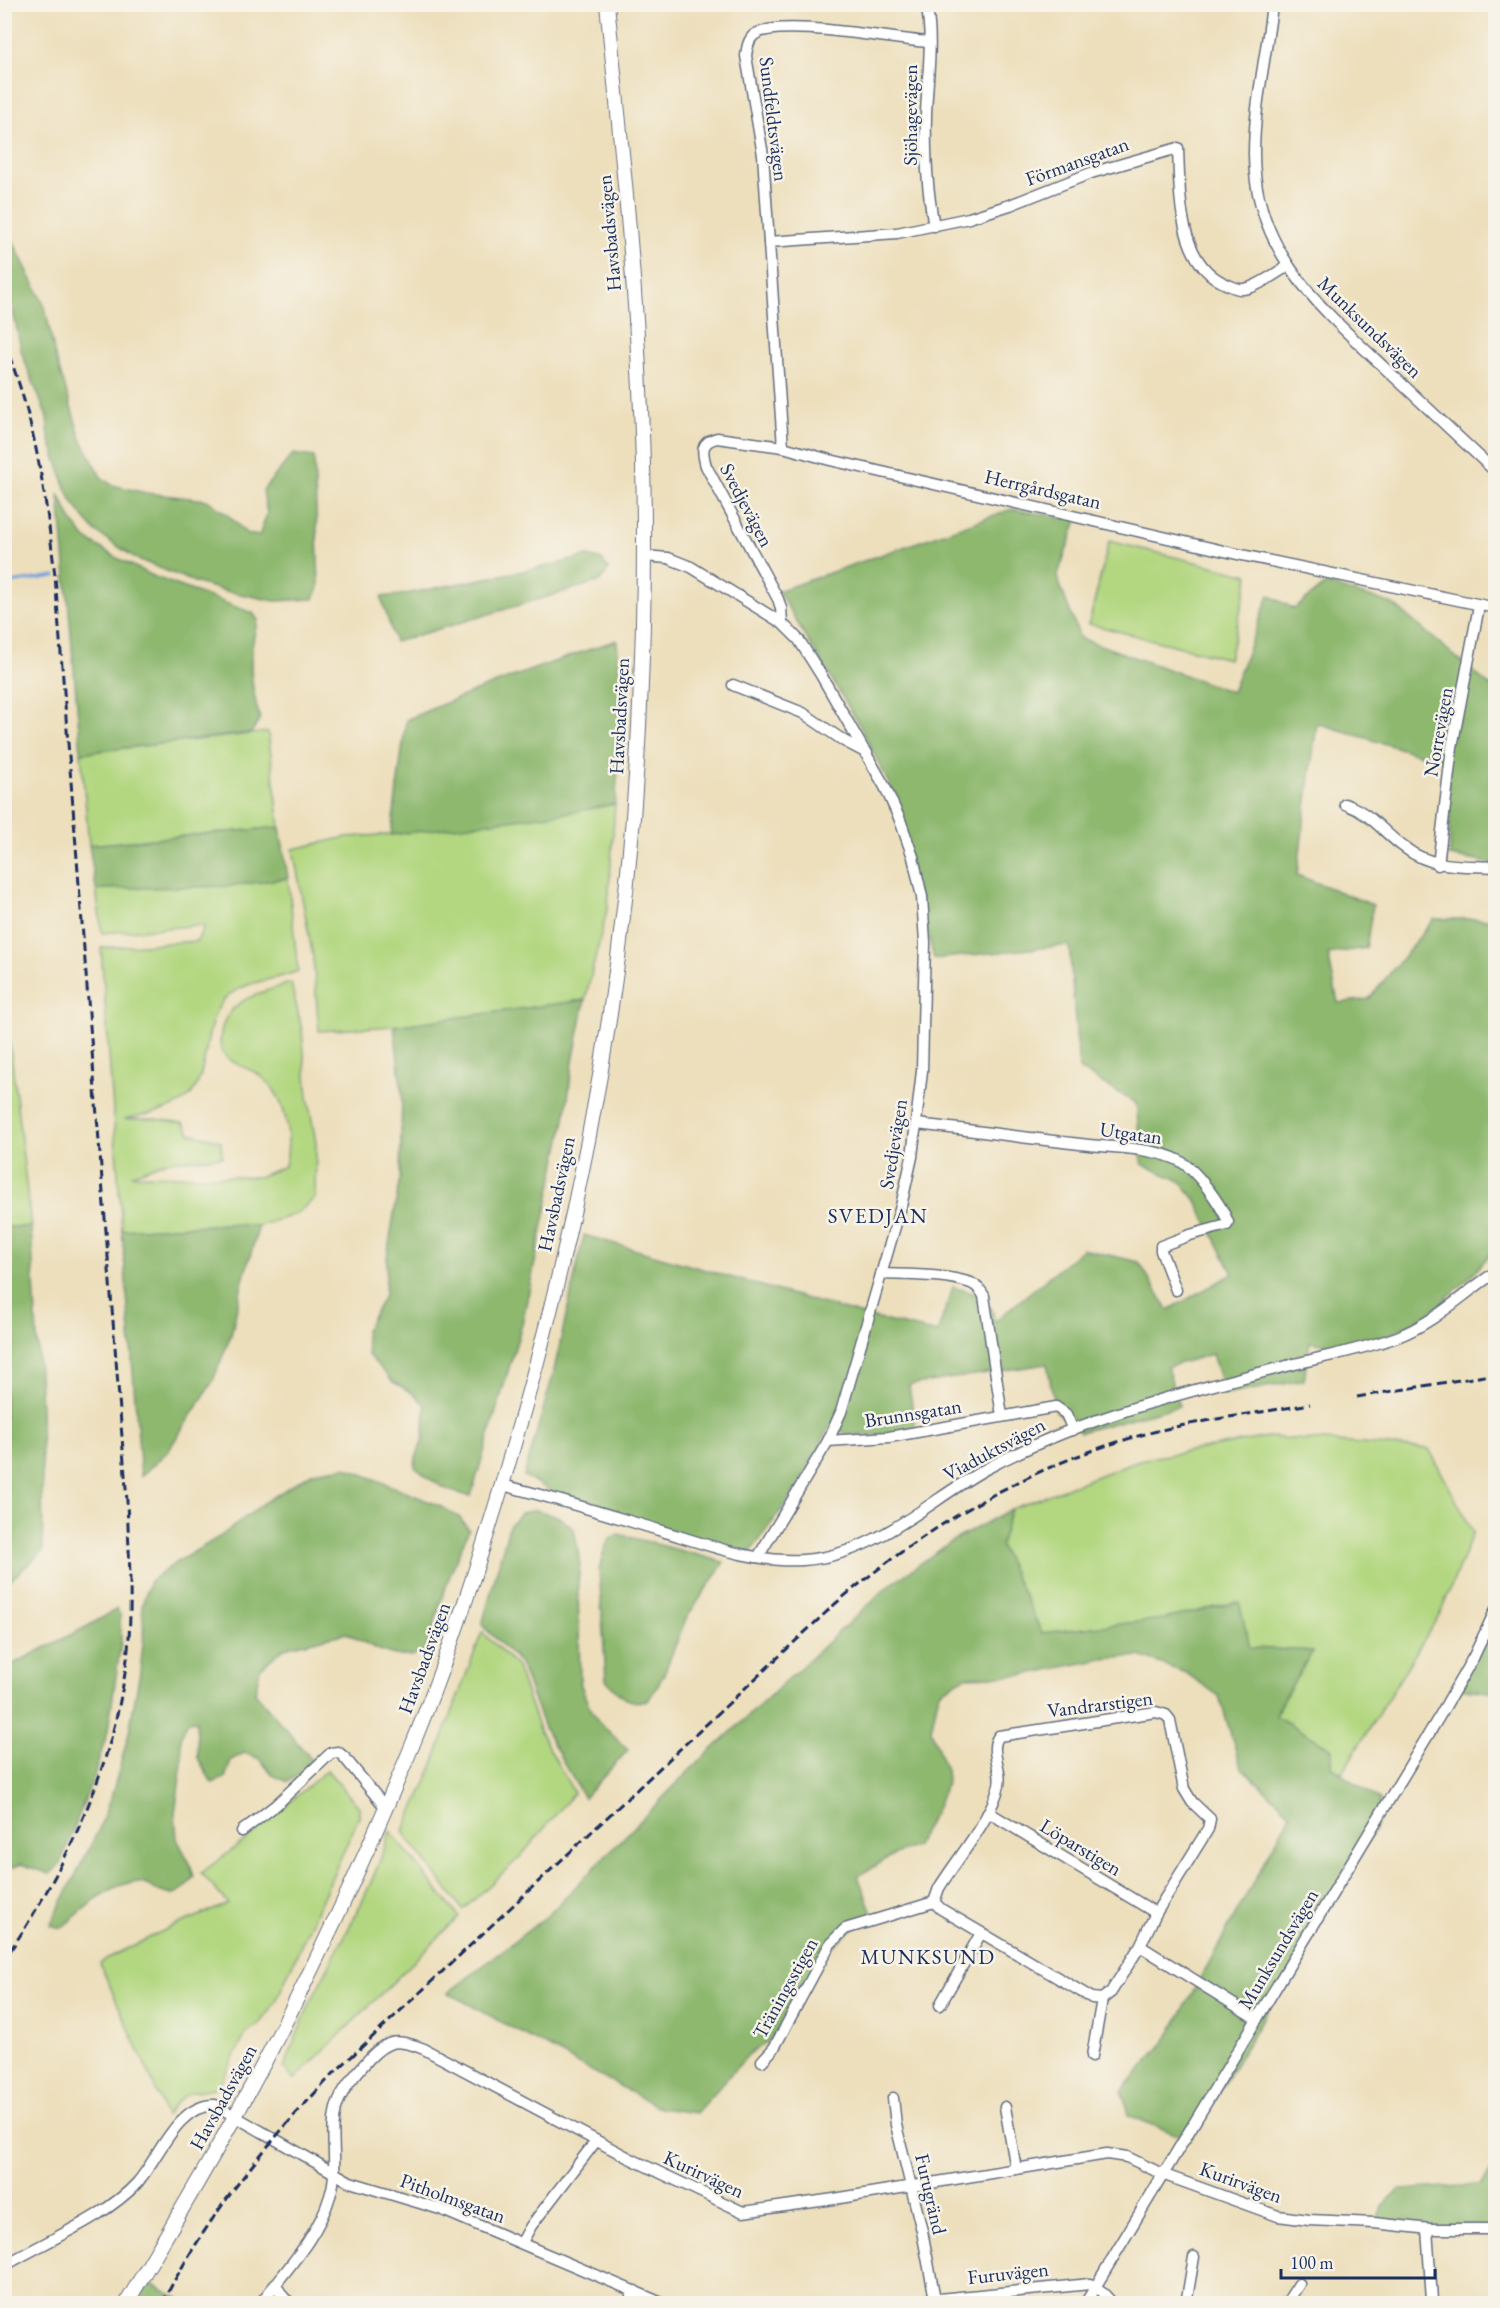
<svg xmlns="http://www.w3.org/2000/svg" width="1500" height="2308" viewBox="0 0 1500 2308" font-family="'EB Garamond',serif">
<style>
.green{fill:#b2d780;stroke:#66836f;stroke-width:1.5}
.forest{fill:#8db86e;stroke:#547466;stroke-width:1.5}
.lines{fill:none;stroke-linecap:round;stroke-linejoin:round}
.stream{stroke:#70a1db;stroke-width:3}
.minor-casing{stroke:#646d7f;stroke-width:13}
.major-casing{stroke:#646d7f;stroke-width:16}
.minor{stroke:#fff;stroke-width:10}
.major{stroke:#fff;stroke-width:14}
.rail{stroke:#1b2f5e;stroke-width:3;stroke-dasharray:9 4.5;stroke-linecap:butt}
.labels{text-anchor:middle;stroke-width:5;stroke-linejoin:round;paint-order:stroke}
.street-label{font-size:20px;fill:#1b2f5e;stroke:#f7f3e8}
.neighbourhood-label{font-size:21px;letter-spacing:1.5px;fill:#1b2f5e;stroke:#f7f3e8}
</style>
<rect width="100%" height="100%" fill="#f7f3e8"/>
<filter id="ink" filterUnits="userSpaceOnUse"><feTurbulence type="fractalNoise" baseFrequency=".0167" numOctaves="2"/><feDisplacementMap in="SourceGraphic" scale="12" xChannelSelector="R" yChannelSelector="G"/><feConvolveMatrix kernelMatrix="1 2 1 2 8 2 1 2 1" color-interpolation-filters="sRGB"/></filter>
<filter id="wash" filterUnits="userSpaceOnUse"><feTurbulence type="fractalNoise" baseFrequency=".008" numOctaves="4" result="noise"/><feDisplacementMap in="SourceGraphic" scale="24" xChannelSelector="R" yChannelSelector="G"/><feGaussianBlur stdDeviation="1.35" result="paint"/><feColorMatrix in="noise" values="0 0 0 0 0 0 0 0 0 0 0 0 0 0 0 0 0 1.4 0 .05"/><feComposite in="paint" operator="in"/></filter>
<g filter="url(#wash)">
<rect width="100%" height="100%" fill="#eddfbc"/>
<g class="green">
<polygon points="1109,541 1249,575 1229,659 1089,624"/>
<polygon points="268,732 280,827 89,845 81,753"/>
<polygon points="615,804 608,906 585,1000 394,1026 319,1031 313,957 293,849 347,837 399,834"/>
<path d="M288 878 298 971C274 981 251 979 229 995 199 1018 213 1080 185 1100 166 1113 145 1114 124 1119H156L184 1123 190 1133 221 1141 222 1157 167 1161 131 1175 259 1177 285 1166C292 1136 287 1097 261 1076 250 1068 235 1066 225 1056 219 1050 220 1042 221 1034 225 999 263 992 291 983L302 1030 308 1098 316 1143 315 1198 296 1214 259 1226 229 1224 122 1230 101 948 197 941 205 925 102 933 96 889 229 886Z"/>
<polygon points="4,991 31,1227 5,1227"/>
<polygon points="1268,1437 1429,1449 1473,1532 1441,1612 1342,1773 1331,1767 1332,1749 1276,1716 1280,1705 1313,1651 1249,1648 1238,1602 1164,1619 1042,1633 1000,1545 1011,1509 1139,1460"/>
<polygon points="482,1632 517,1667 539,1730 574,1793 520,1857 463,1910 403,1832 426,1783"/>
<path d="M327 1770 359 1807V1817L275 2003 260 2023 247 2032 218 2087C188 2094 185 2088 166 2116L154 2085 100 1964 106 1959 169 1928 228 1904 201 1873 247 1839Z"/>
<path d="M390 1831 459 1917 294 2080 284 2068C294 2043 303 2018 314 1995 341 1941 373 1889 390 1831Z"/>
</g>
<g class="forest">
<polygon points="8,231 45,307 55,356 81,439 101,477 112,485 146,493 207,500 228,515 247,534 259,536 267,514 263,490 293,454 314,457 319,586 314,599 275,601 225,591 197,583 137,559 96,532 85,519 71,500 64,483 49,437 47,417 22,354 5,272 5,235"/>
<path d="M59 494 72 521 86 539 117 558 155 577 253 613 258 620C247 656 250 683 260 719L251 733 81 753Z"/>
<polygon points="1012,509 1077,520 1057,577 1080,638 1232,692 1269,595 1294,609 1326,584 1393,604 1495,690 1495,864 1450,856 1448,763 1317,723 1297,875 1373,905 1366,948 1328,954 1338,1003 1369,999 1434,919 1490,919 1495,934 1495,1249 1469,1278 1429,1314 1391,1334 1346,1348 1310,1342 1304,1380 1225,1395 1212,1354 1167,1367 1179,1406 1080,1432 1056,1411 1047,1364 909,1385 916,1432 856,1436 829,1428 797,1488 744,1561 569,1501 524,1476 553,1375 584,1235 870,1317 937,1333 953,1287 973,1293 992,1309 994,1322 1083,1249 1139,1262 1168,1310 1233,1274 1195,1199 1180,1181 1142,1164 1136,1103 1079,1069 1069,945 934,959 894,794 860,726 778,591"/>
<polygon points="588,556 602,560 609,570 600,581 395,642 381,597 400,595 543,567"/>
<path d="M617 640 620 686 619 755 615 804 573 812 391 835 406 720C475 689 546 664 617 640Z"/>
<polygon points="280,827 288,878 229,886 96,889 89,845"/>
<path d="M585 1000 572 1067 565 1120 522 1324 471 1496C448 1493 432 1482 415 1467L416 1458 424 1436 425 1405 414 1394 393 1382 368 1355 365 1331 385 1294 387 1257 400 1177 402 1094 394 1026Z"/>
<polygon points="228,1224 259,1226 243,1280 231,1335 212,1383 168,1451 141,1476 122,1230"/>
<polygon points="5,1227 31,1227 41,1409 43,1551 5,1585"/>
<path d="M345 1467 442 1507 460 1518 469 1530C455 1561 442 1592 434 1626 432 1633 430 1645 424 1651 404 1667 364 1643 347 1633L284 1648 260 1669 255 1693 312 1760 303 1772 288 1782 272 1775 260 1759 244 1753 231 1760 225 1778 212 1783 198 1758 196 1720 188 1721 181 1736 182 1763 175 1813 177 1839 190 1864 194 1877C165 1917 156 1874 125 1884 100 1891 81 1913 61 1928L50 1925 99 1829 113 1791 128 1737 140 1672 144 1634 142 1605 150 1581 177 1562 221 1536 265 1502 313 1472Z"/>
<polygon points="1011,1509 1000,1545 1042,1633 1164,1619 1239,1602 1250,1648 1313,1651 1280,1704 1276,1716 1332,1749 1331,1767 1380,1800 1376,1828 1190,2140 1128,2115 1122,2091 1167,2039 1291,1814 1241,1767 1219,1696 1186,1673 1140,1656 1103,1659 1023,1675 965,1677 939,1692 931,1730 946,1770 947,1782 937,1807 916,1846 893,1855 858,1876 874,1918 858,1924 826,1952 773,2038 748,2055 696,2113 660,2108 448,1993 548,1915 689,1771 886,1588 951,1542"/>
<polygon points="536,1510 559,1517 574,1529 580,1563 578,1584 580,1682 587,1702 598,1721 628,1750 584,1798 544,1728 520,1663 482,1625 509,1526 521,1513"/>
<path d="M618 1534 724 1562 686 1619 663 1676 648 1701C627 1705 619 1695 606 1680L599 1569 605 1547 611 1538Z"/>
<polygon points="117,1609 120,1615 121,1642 108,1730 94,1776 60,1864 50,1874 21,1864 5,1871 5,1668 88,1626"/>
<polygon points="1495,1617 1495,1693 1458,1688"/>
<polygon points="1495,2104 1495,2232 1377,2224 1382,2206 1398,2190 1480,2185 1495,2167"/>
<polygon points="148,2282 187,2303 135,2303"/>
</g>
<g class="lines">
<polyline class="stream" points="4,584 55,576"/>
</g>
</g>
<g filter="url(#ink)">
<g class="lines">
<defs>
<g id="minor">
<path d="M926 4C934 40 927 78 926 115 925 152 927 190 934 226"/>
<path d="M1272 4C1267 54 1254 104 1254 154 1254 253 1323 310 1389 372 1425 405 1460 439 1496 472"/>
<path d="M929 42C896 40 777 17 754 35 748 40 747 48 746 56L763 155 783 447 830 460 1237 554 1496 608"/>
<path d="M769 242 897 233 969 218 1010 205 1091 173 1178 148C1180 193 1177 263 1226 284 1231 286 1237 290 1243 289 1255 289 1277 272 1288 266"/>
<polyline points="644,556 668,558 691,567 782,623 799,640 821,675 885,787 900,820 913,857 922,897 925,942 922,1071 912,1157 901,1206 841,1412 828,1441 758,1557"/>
<path d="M782 623 781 608 778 599 706 466C702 452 700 442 717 438L783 447"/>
<polyline points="733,685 803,713 844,741 867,753"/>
<path d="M1345 804C1374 815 1382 832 1405 848 1433 869 1462 865 1496 867"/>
<polyline points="1438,865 1452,747 1479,606"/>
<path d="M916 1124C971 1130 1025 1138 1080 1144 1110 1148 1154 1147 1180 1161 1197 1171 1221 1204 1228 1222L1227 1225 1190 1235 1161 1246V1251L1176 1290"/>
<path d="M881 1274C910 1275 944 1274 971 1283 977 1286 981 1290 984 1296L1002 1416"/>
<polyline points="828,1441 889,1437 1056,1407 1066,1414 1073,1430"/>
<path d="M502 1485C556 1498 609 1515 662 1531 708 1545 755 1563 803 1560 873 1556 926 1503 984 1470 1077 1419 1181 1393 1283 1367 1321 1357 1361 1350 1397 1337 1436 1322 1462 1294 1496 1272"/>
<polyline points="988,1812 1156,1913"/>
<polyline points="242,1831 276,1805 331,1753 338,1752 344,1757 386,1808"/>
<path d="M1140 1946 1156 1913 1208 1829 1210 1819 1192 1802 1184 1789 1170 1720 1166 1715 1156 1712 999 1736C988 1750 1003 1769 999 1785 992 1818 957 1859 939 1888L934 1902 941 1909 1092 1998 1102 1999 1111 1992 1140 1946 1257 2019"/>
<polyline points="940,2005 981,1933"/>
<polyline points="1092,2056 1102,1999"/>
<polyline points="762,2061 774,2048 830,1944 845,1929 934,1902"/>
<polyline points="893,2098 896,2125 922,2231 935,2299"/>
<polyline points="1005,2107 1016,2169"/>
<polyline points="1427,2229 1432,2300"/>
<polyline points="522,2242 531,2226 596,2141"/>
<path d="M4 2266C45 2241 105 2218 137 2183 159 2158 177 2104 215 2105L350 2182 440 2209 664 2304"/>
<polyline points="275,2284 284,2298 292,2304"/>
<path d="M260 2304C285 2271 318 2237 330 2196 340 2167 328 2134 337 2105 343 2088 356 2074 368 2060 388 2038 399 2039 424 2049L629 2158 743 2212 834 2199 1107 2154 1127 2157 1162 2174 1278 2216 1309 2220 1374 2223 1430 2229H1496"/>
<polyline points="627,2304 635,2291"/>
<polyline points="888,2304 1090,2284 1101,2291 1113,2304"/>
<polyline points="1085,2304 1442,1712 1474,1656 1496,1609"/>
<polyline points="1186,2304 1194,2257"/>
<polyline points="1286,2304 1299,2284"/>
</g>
<path id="major" d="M126 2304C173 2224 221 2145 264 2063 318 1960 367 1854 412 1746 450 1653 481 1557 509 1461 580 1222 627 976 639 726 645 614 646 501 640 389 634 261 620 132 607 4"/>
</defs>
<use href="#minor" class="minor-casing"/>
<use href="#major" class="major-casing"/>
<use href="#minor" class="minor"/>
<use href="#major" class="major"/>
<g class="rail">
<path d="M4 343C35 417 46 497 55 576L127 1501C129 1558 134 1617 125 1673 109 1778 63 1873 4 1960"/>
<polyline points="1357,1397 1496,1374"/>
<path d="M162 2304C206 2217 268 2141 335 2072L835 1604C929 1524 1036 1461 1157 1431 1208 1419 1259 1413 1310 1404"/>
</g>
</g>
</g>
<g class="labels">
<g class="street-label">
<text transform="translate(910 115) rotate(-90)" y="7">Sjöhagevägen</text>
<text transform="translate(774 119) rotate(83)" y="7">Sundfeldtsvägen</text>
<text transform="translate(1077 161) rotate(-20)" y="7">Förmansgatan</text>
<text transform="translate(609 233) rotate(-95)" y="7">Havsbadsvägen</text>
<text transform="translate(1370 327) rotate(44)" y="7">Munksundsvägen</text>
<text transform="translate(1043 489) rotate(13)" y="7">Herrgårdsgatan</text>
<text transform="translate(747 505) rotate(62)" y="7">Svedjevägen</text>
<text transform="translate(619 716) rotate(-87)" y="7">Havsbadsvägen</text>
<text transform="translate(1438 732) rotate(-80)" y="7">Norrevägen</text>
<text transform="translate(1131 1133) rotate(8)" y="7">Utgatan</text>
<text transform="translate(893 1144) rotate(-81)" y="7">Svedjevägen</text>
<text transform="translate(556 1194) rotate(-78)" y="7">Havsbadsvägen</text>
<text transform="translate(913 1413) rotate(-9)" y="7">Brunnsgatan</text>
<text transform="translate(994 1449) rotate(-28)" y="7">Viaduktsvägen</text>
<text transform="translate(424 1658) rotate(-70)" y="7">Havsbadsvägen</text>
<text transform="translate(1100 1704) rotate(-7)" y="7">Vandrarstigen</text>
<text transform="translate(1081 1847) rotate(31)" y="7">Löparstigen</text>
<text transform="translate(1278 1949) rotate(-59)" y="7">Munksundsvägen</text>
<text transform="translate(785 1988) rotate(-61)" y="7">Träningsstigen</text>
<text transform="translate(223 2097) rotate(-61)" y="7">Havsbadsvägen</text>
<text transform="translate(704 2174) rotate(25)" y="7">Kurirvägen</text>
<text transform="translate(1241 2182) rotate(20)" y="7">Kurirvägen</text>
<text transform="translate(931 2194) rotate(77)" y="7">Furugränd</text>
<text transform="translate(453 2198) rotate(20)" y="7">Pitholmsgatan</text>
<text transform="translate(1008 2273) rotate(-6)" y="7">Furuvägen</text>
</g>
<g class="neighbourhood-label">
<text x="878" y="1223">SVEDJAN</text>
<text x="928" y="1964">MUNKSUND</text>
</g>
</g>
<rect width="1500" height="2308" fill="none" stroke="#f7f3e8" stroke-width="24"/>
<path d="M1281 2269v9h154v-9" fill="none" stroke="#1b2f5e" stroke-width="3"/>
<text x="1290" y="2269" font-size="18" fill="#1b2f5e" stroke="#f7f3e8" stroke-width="4.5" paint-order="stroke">100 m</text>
</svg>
